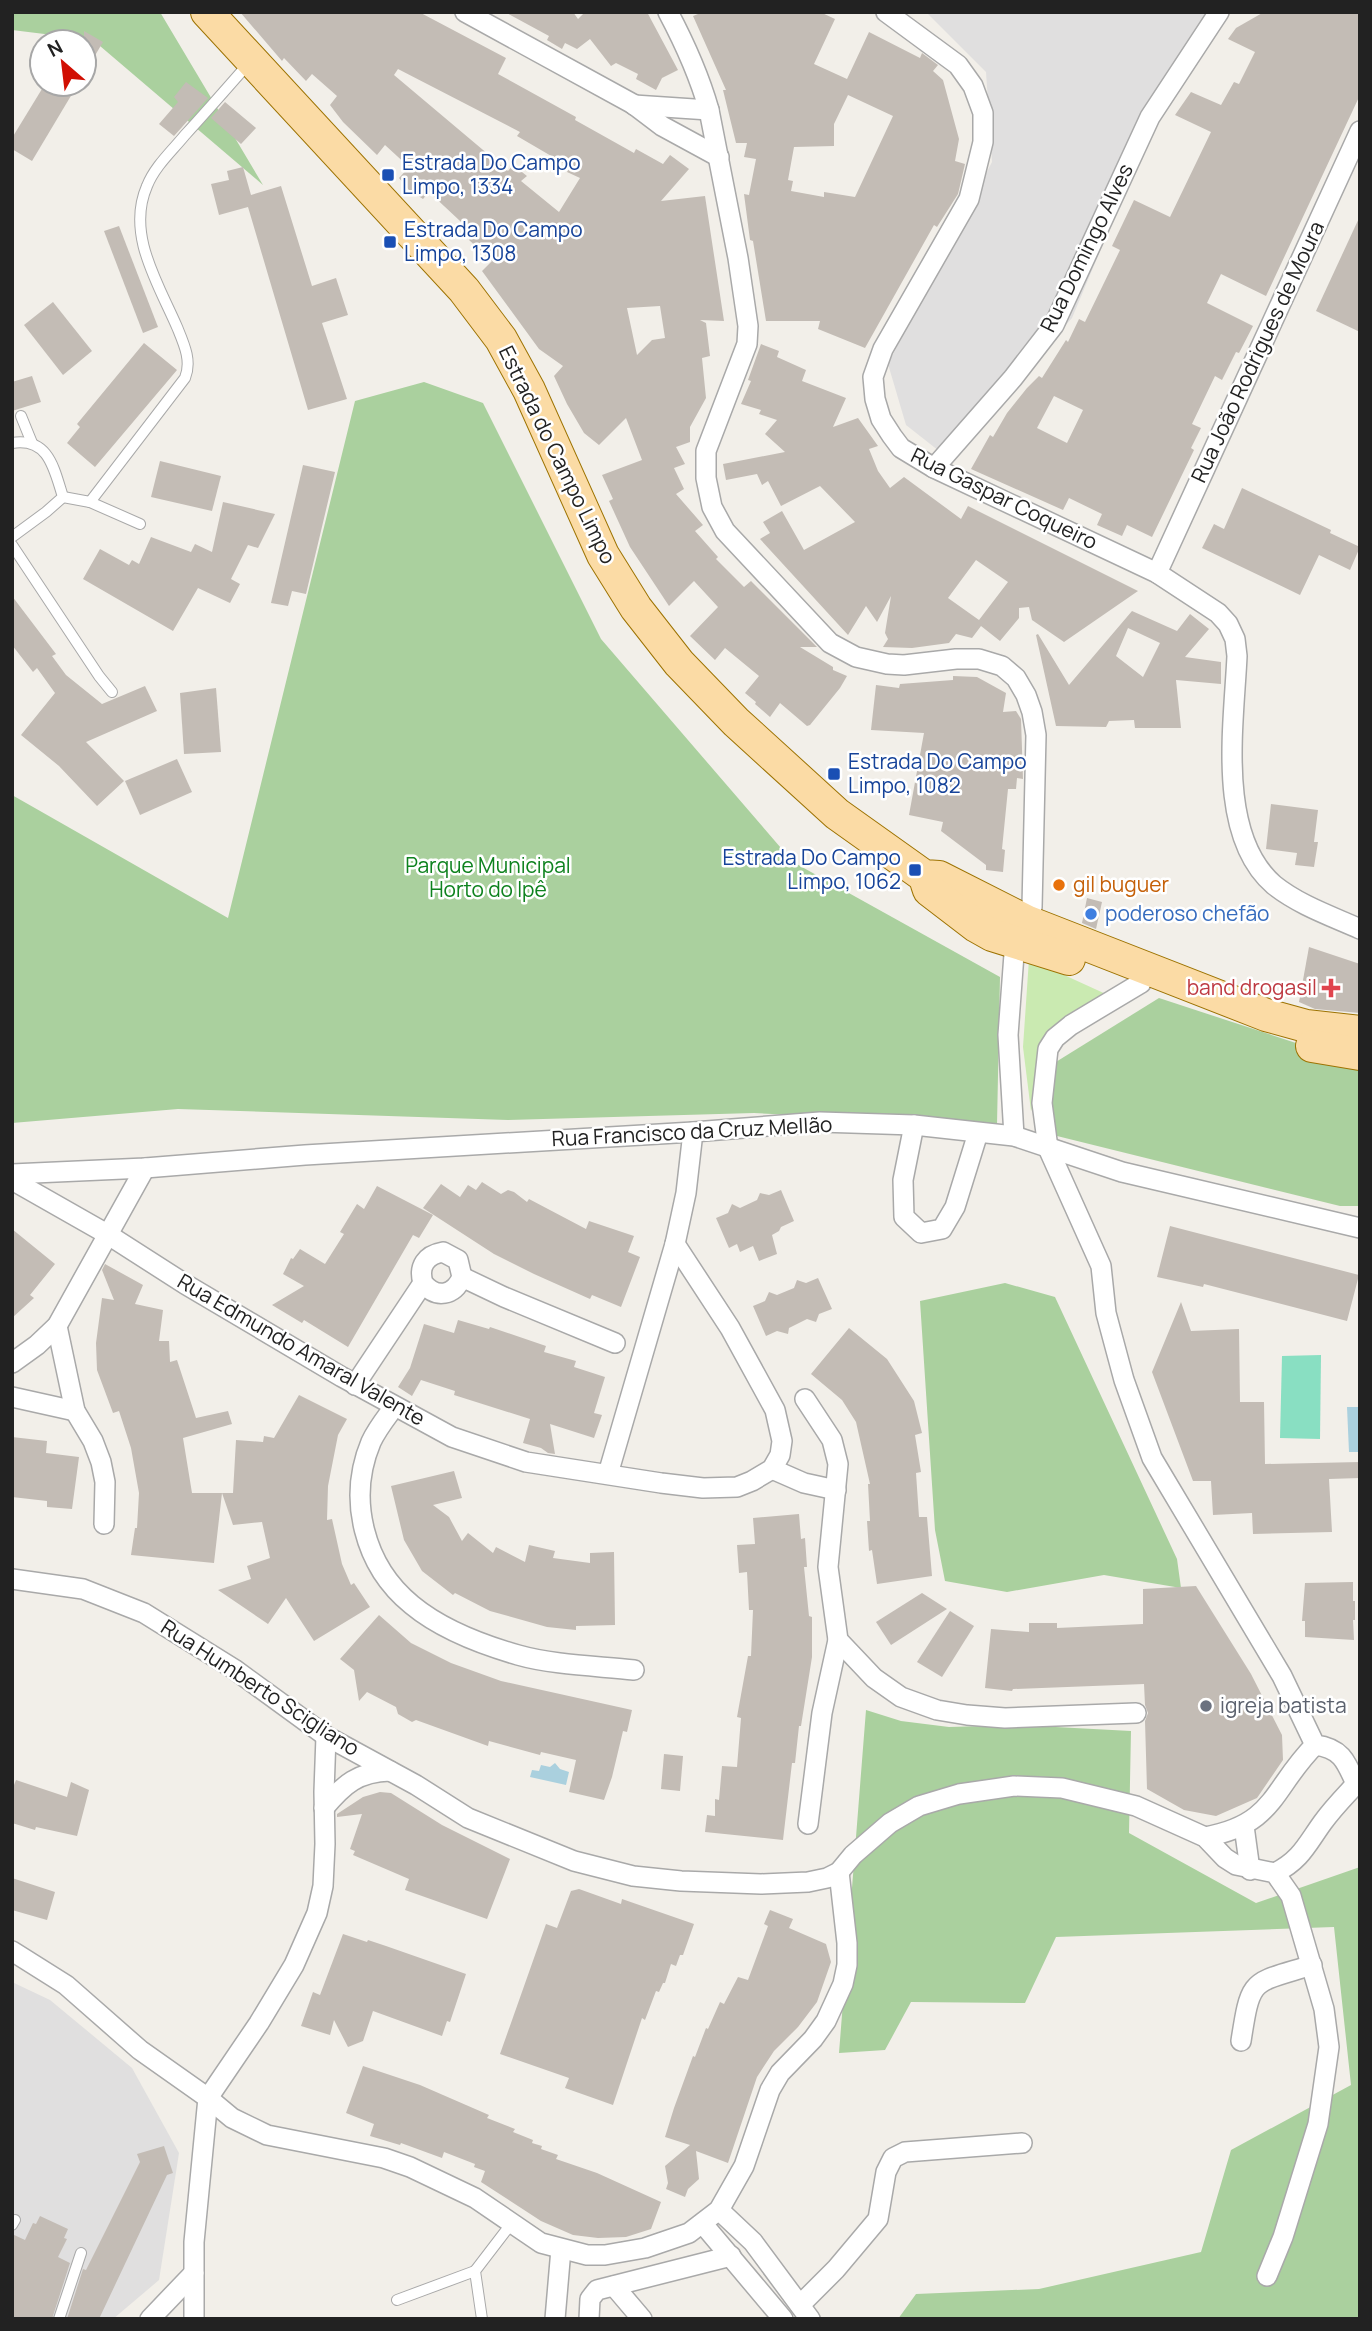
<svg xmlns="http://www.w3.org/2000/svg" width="1372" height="2331" viewBox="0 0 1372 2331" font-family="Manrope,sans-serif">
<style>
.residential{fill:#e0dfdf}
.grass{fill:#caeab1}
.forest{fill:#aad09e}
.pitch{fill:#89dfc2}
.water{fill:#aad0de}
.building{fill:#c3bcb5;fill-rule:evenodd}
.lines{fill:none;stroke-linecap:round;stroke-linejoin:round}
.lane-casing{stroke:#a9a9a9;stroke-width:12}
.street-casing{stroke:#a9a9a9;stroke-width:22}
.primary-casing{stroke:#9d7302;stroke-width:34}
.lane{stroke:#fff;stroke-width:10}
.street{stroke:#fff;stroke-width:19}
.primary{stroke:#fbdba5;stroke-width:32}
.transit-dot{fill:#1a4fb4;stroke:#fff;stroke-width:2.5}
.food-dot{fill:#e8710a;stroke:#fff;stroke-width:2.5}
.shop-dot{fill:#3f7fe0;stroke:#fff;stroke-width:2.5}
.health-dot{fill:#e0444e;stroke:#fff;stroke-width:2.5}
.worship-dot{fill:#6b7280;stroke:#fff;stroke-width:2.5}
.labels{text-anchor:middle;stroke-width:5;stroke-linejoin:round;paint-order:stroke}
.transit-label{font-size:21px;fill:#164399;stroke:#fff;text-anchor:start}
.street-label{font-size:21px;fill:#222;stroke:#fff}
.park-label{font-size:21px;fill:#0e821e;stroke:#fff}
.food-label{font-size:21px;fill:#c56008;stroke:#fff;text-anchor:start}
.shop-label{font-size:21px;fill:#366cbe;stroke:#fff;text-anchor:start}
.health-label{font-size:21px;fill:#be3a42;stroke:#fff;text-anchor:end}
.worship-label{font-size:21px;fill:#5b616d;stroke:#fff;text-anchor:start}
</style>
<rect width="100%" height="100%" fill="#f2efe9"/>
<g class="residential">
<polygon points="926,12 1229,12 1150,132 1072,318 948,458 906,425 888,364 992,162 986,72"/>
<polygon points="12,1982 50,2000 132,2068 179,2153 159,2280 113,2319 12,2319"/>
</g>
<polygon class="grass" points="1029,959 1108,995 1056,1030 1043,1082 1031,1111 1023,1047"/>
<g class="forest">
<polygon points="12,12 160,12 263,185 93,40 12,30"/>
<polygon points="424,382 483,403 601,639 793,862 1000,977 997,1125 754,1113 508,1120 178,1109 12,1123 12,795 228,918 355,401"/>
<polygon points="1159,998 1360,1064 1360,1206 1340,1206 1053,1135 1051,1065"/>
<polygon points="1005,1283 1055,1297 1177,1559 1181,1588 1104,1575 1007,1592 945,1581 935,1530 920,1301"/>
<polygon points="866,1710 901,1721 949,1727 1018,1725 1131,1731 1129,1833 1256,1903 1360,1867 1360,2319 898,2319 916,2294 1039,2289 1201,2252 1231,2150 1351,2085 1334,1927 1056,1937 1025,2003 911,2002 885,2050 839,2053"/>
</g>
<polygon class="pitch" points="1321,1355 1320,1439 1280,1438 1282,1356"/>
<g class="water">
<polygon points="1347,1407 1360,1407 1360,1452 1349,1452"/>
<polygon points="555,1763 560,1769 569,1772 566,1785 530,1777 532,1770 539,1771 541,1765 550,1767"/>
</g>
<g class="building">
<path d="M240 12H419L506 58 498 74 576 117 575 120 634 153 636 149 663 164 670 155 689 169 661 201 705 196 724 321 700 320 706 323 710 356 702 358 706 398 690 427V442L676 447 685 464 674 468 684 489 676 494 703 525 695 531 718 557 716 559 744 587 751 581 817 647H800L833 667V670L847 676 840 688 810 725 807 726 780 703 770 717 755 704 756 702 745 693 759 676 725 648 715 660 690 636 718 607 694 581 669 606 630 547 609 501 613 499 602 475 642 460 626 418 599 445 584 433 567 404 554 376 563 366 539 349 482 271 492 261 469 240 474 234 429 192 423 199 409 190 399 178 409 167 385 145 377 155 343 122 330 105 337 96 312 74 306 81 284 58 282 61ZM398 69 520 132 517 136 570 167 567 172 580 178 559 212 521 181 527 176 513 165 508 171 394 75ZM660 306 665 338 652 340 637 355 627 308Z"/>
<polygon points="505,12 573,12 578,19 585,12 647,12 678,70 662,78 656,90 636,79 638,74 616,63 611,66 590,39 577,49 565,43 562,49 547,40 549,36"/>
<path d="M703 12H820L835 19 814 64 847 79 869 32 920 58 922 53 938 65 933 71 943 80 959 139 955 161 965 164 958 194 937 227 934 225 865 348 818 329 820 321H766L753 241 750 240 744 194 749 195 756 159 744 157 747 143H736L723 90H726L693 16ZM848 95 893 116 855 197 824 192V197L791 191 793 181 788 180 794 147 834 146V124Z"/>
<path d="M1264 12H1360V95L1266 296 1221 274 1207 303 1253 326 1239 353 1236 352 1222 380 1215 376 1192 424 1201 428 1191 448 1194 450 1152 537 1127 525 1122 536 1097 525 1102 514 1069 498 1063 510 971 469 990 435 993 437 1007 413 1027 388 1039 376 1042 378 1066 340 1068 342 1079 319 1085 322 1120 250 1112 246 1134 200 1170 217 1211 132 1175 115 1191 92 1221 105 1234 82 1239 84 1255 52 1228 39 1236 28ZM1054 396 1083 410 1067 443 1037 428Z"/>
<polygon points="84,31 103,42 84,74"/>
<polygon points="186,82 208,98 174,136 159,124 178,102 174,97"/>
<polygon points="45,84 78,84 32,161 12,149 12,138"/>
<polygon points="225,102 256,128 241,144 211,118"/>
<polygon points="243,167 251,195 281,186 312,286 336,278 348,315 322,323 347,399 308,410 248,207 219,215 211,184 229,180 227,171"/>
<polygon points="1360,216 1360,332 1316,311"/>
<polygon points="119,226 158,327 143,333 104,231"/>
<polygon points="53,302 92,351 63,375 24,325"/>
<polygon points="144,343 177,370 95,467 67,443 80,427 77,424"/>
<path d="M761 344 779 351 777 357 806 370 802 381 846 398 833 427 858 418 878 446 869 449 878 471 890 488 904 477 961 519 968 506 1138 591 1064 642 1032 620 1029 607 1019 608V618L1000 641 981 626 972 638 956 634 949 643 912 648 883 647 888 639 885 633 891 596 877 622 866 606 848 635 760 539 770 533 763 522 782 511 804 550 855 522 820 486 781 506 768 481 762 485 757 474 726 480 723 464 785 452 765 434 777 420 759 414 761 410 741 404 751 381 748 380ZM976 560 1008 582 979 620 948 598Z"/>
<polygon points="32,376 41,402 12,411 12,382"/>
<polygon points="160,461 221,476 212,511 151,497"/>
<polygon points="303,465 335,472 306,594 292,591 288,606 271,603"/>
<polygon points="1242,488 1331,530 1330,533 1360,547 1350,570 1319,555 1300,595 1202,548 1214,524 1224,529"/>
<polygon points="223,502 275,514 258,548 248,545 231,579 240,584 230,603 198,588 173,631 83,579 100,549 129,565 132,560 139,564 151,537 191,552 195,544 212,552"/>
<polygon points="12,596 56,654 52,656 66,675 102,704 145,686 157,711 86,742 124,781 97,806 59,766 21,735 55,693 37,668 33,672 12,645"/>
<path d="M1132 611 1177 631 1190 614 1209 629 1185 657 1221 662V684L1176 680 1181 728H1135L1134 720 1109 721 1106 727 1056 726 1036 635 1038 634 1069 685ZM1128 628 1160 643 1143 677 1116 656Z"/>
<polygon points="953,676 977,677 1006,693 1003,712 1016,711 1021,719 1023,779 1017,778 1016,789 1008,789 1002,849 1005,850 1003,872 986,870 986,865 941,831 943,822 909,815 924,733 871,730 876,685 899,688 900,684 953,680"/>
<polygon points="216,688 221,752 184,754 180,693"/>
<polygon points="177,759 192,792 140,815 125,781"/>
<polygon points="1271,804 1318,810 1314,842 1318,842 1314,867 1295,865 1297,853 1266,849"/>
<polygon points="1087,898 1102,902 1096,929 1082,923"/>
<polygon points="1309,947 1360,964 1360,1013 1315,1009 1299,1002"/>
<polygon points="482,1182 501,1194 508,1190 514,1192 527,1202 529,1199 586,1229 589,1221 634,1236 628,1252 640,1257 621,1307 592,1295 590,1299 534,1274 494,1254 423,1208 441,1184 460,1197 468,1185 476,1190"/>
<polygon points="377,1186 433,1215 419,1238 413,1235 348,1347 304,1320 302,1323 272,1305 304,1286 283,1274 291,1258 293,1259 300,1249 325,1264 344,1234 340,1232 357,1204 364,1209"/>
<polygon points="781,1190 794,1221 781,1227 779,1231 772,1235 777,1254 759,1261 753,1246 740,1252 737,1244 729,1248 716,1218 728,1213 732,1204 740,1208 757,1200 760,1193 769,1195"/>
<polygon points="1170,1226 1359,1275 1347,1321 1204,1284 1203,1287 1157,1277"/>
<polygon points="12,1229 55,1264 30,1295 34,1298 12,1318"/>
<polygon points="105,1264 143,1285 135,1304 163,1310 159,1341 169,1341 170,1362 177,1360 196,1418 228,1411 232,1424 183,1438 192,1493 222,1493 214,1563 131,1555 135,1528 137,1528 139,1493 131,1448 119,1411 113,1413 97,1370 96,1343 102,1298 114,1300 102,1270"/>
<polygon points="818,1278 832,1309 819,1314 816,1322 807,1319 789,1328 788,1334 777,1331 766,1336 753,1306 765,1301 769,1292 777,1295 794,1288 797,1280 806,1283"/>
<polygon points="1181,1302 1191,1331 1239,1329 1240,1402 1264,1402 1265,1464 1360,1462 1360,1478 1329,1479 1332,1532 1253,1534 1252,1513 1213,1515 1211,1481 1193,1481 1152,1372"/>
<polygon points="458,1320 489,1329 490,1327 546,1346 544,1352 576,1361 574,1367 605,1377 594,1413 602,1415 594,1438 550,1424 555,1454 548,1453 541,1448 523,1443 530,1419 454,1395 455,1391 421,1380 412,1396 398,1387 410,1368 424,1324 454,1333"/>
<polygon points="849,1328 887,1359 914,1401 922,1433 915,1435 921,1472 916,1473 919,1517 927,1517 932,1576 877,1584 872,1550 869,1551 867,1521 870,1521 868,1484 870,1484 856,1422 842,1400 811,1374"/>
<polygon points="299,1395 347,1419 338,1435 328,1486 327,1520 332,1519 342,1564 351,1585 354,1583 370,1607 314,1641 286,1598 268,1624 218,1590 251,1579 247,1566 270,1558 262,1522 233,1525 222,1493 233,1493 236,1440 263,1442 264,1436 274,1438"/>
<polygon points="12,1437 47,1441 46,1453 79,1457 72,1509 47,1507 47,1501 12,1497"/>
<polygon points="454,1471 462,1498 433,1505 449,1517 462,1541 468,1533 493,1553 496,1547 525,1562 529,1545 555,1551 553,1558 590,1563 590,1553 614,1552 615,1625 576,1626 576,1630 547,1627 490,1611 455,1593 453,1595 422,1571 404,1540 391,1486"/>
<polygon points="799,1514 801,1539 805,1538 807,1567 804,1567 809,1616 812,1617 812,1657 801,1726 799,1726 795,1763 792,1763 783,1840 705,1832 707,1815 715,1816 715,1799 719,1800 722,1766 737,1767 741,1718 737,1717 748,1656 751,1656 753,1610 749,1610 747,1572 739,1573 737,1545 755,1544 753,1518"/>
<polygon points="1353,1582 1353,1601 1355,1601 1355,1620 1353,1620 1354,1640 1305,1637 1305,1621 1302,1621 1305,1583"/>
<polygon points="1196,1586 1251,1674 1282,1735 1283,1760 1257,1798 1216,1816 1184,1810 1147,1789 1145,1721 1148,1713 1145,1705 1144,1684 1013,1689 1012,1691 985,1688 991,1629 1029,1632 1029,1623 1057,1623 1057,1628 1143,1624 1143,1589"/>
<polygon points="922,1593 947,1609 891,1645 876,1622"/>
<polygon points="950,1611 974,1626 942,1677 917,1662"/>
<polygon points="379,1615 411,1643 451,1663 501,1681 632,1710 627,1732 623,1731 612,1777 604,1800 569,1792 576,1760 541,1752 540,1755 489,1741 488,1746 416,1720 412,1722 398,1714 396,1707 367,1692 359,1701 354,1670 340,1659"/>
<polygon points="664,1754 683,1756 680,1791 661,1789"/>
<polygon points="16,1780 67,1797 71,1782 89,1790 77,1836 36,1827 35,1830 12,1823 12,1784 14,1785"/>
<polygon points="380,1792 391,1793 442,1825 510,1859 487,1919 405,1890 409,1879 353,1855 355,1851 350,1849 362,1814 337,1817 337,1814 363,1797"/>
<polygon points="12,1878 55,1892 47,1920 12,1910"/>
<polygon points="579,1889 621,1904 622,1899 694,1924 683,1955 680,1955 676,1966 671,1964 665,1983 663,1983 659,1992 656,1991 645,2020 642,2018 613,2105 565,2088 569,2078 500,2054 546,1924 557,1928 571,1891"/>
<polygon points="770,1910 793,1919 789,1928 826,1944 831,1962 817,2002 798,2027 774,2051 757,2077 728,2163 696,2151 699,2179 688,2189 685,2197 666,2189 668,2183 665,2166 690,2145 665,2137 674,2108 693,2056 695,2057 706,2028 708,2029 720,2002 724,2004 738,1977 748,1980 768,1926 764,1924"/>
<polygon points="343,1934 367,1942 368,1940 386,1946 466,1974 450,2022 447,2021 442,2036 373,2011 363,2041 348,2047 334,2020 330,2035 301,2026 313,1992 320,1995"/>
<polygon points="363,2066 420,2085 489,2115 487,2118 515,2129 513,2132 533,2140 532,2143 542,2146 541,2149 558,2155 556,2159 597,2173 661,2202 651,2229 626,2237 598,2238 573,2235 541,2221 481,2182 485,2171 474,2167 475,2164 444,2152 442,2158 401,2143 400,2145 370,2136 374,2124 346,2113"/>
<polygon points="164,2146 173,2173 167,2175 99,2319 67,2319 83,2269 86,2270 140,2162 137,2154"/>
<polygon points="40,2216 68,2229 64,2238 67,2239 58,2257 70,2263 52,2319 12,2319 12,2234 25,2240 33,2223 36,2224"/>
</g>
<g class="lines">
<defs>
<g id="lane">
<polyline points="21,416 32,443"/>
<path d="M12 443C49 437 54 469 63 497L46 512 12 537"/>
<polyline points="63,497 90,502 140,524"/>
<path d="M90 502 185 378C192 361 184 344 177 327 158 283 126 234 147 186 155 166 172 151 185 135 207 111 228 87 249 63"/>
<polyline points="12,545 99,676 112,692"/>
<polyline points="12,2225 15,2220"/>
<polyline points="397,2300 475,2271"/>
<polyline points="59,2319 81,2253"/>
<polyline points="482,2319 475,2271 511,2224"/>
</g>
<g id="street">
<polyline points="465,12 633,104 662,126 719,157"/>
<path d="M668 12C685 44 699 75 709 110L738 258 748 326 747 344 706 451V478L712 507 725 531 830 643 856 657 887 664 904 665 956 659H979L1002 666 1016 678 1026 695 1032 712 1036 735 1032 907 1028 922"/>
<path d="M886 12 958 65 973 86 983 113V142L969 199 883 349 873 377 875 399 881 419 892 436 901 448 934 468 1157 573 1218 613 1228 624 1235 639 1237 656C1234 724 1216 835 1274 885 1299 905 1331 916 1360 929"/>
<polyline points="634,105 709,110"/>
<polyline points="934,468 1013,378 1054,325 1150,117 1219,12"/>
<polyline points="1157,573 1360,131"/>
<path d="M1141 983 1071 1025 1055 1038 1048 1049 1042 1103 1048 1148 1101 1266 1106 1313 1110 1328 1124 1380 1152 1458 1282 1676 1315 1745C1341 1748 1346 1761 1356 1784L1360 1782"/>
<polyline points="914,1125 903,1180 904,1217 921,1233 942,1229 955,1207 978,1133"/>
<polyline points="1014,1136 1008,1035 1015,941 1021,939"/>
<polyline points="12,1174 145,1168 305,1155 693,1132 820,1122 914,1125 1014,1136 1122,1172 1360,1228"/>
<polyline points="12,1180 107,1234 185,1284 342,1377 452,1437 526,1462 661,1483 703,1488 737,1487 752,1481 772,1469 780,1455 782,1441 775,1410 730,1328 675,1244"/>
<polyline points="462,1277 504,1297 615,1343"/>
<polyline points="57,1326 75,1411 93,1441 101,1462 105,1482 104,1524"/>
<polyline points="12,1363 37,1345 57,1326 145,1168"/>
<path d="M355 1385 423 1283C418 1266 426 1255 443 1252L458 1260 462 1277C454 1296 436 1299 423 1283"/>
<polyline points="12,1397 75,1411"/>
<polyline points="805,1399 832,1440 838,1464 828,1567 838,1640 874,1678 901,1697 937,1710 967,1715 1005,1718 1136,1713"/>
<path d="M394 1407C386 1418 377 1429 371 1442 347 1499 364 1566 412 1605 441 1629 483 1645 518 1655 553 1665 597 1666 634 1670"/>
<polyline points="772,1469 804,1483 836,1490"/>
<polyline points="608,1474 675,1244 686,1193 693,1132"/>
<polyline points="12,1579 83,1589 144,1613 234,1669 326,1736 416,1785 468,1818 574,1861 633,1876 681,1881 761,1884 808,1882 827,1878 839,1872 853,1855 890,1823 919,1806 959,1794 1014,1786 1062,1788 1136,1806 1205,1837 1225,1858 1236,1865 1275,1873 1291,1896 1324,2009 1329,2047 1318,2124 1283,2237 1267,2276"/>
<path d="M324 1808C344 1784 358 1772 390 1771"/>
<polyline points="808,1824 822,1713 838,1640"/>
<polyline points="1244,1826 1250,1870"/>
<path d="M1205 1837C1276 1824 1272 1788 1315 1745"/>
<path d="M1275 1873C1301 1860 1307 1844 1323 1822 1333 1808 1345 1796 1356 1784"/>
<polyline points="12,1951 66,1985 140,2050 208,2098 232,2118 267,2135 384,2158 410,2167 475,2198 541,2243 587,2255 605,2255 645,2248 689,2233 719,2210 744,2166 770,2090 780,2073 813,2039 826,2021 843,1984 847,1965 847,1943 839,1872"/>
<path d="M1241 2041C1251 1976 1251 1984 1312 1965"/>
<polyline points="719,2210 753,2242 810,2319"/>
<polyline points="703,2224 783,2319"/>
<polyline points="614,2286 642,2319"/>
<polyline points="800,2305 836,2269 878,2219 886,2172 893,2158 905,2152 1022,2143"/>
<polyline points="150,2319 194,2273"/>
<polyline points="194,2319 194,2242 208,2098 259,2023 294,1965 317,1913 323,1886 325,1844 324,1792 326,1736"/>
<polyline points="555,2319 561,2249"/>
<polyline points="589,2319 590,2299 597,2290 731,2256"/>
</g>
<g id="primary">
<polyline points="207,12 464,290 501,339 529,390 603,555 636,608 679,663 736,722 837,814 924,876 939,877 1028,922 1266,1015 1306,1026 1360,1032"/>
<polyline points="927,884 929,890 976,926 992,935 1069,959"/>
<polyline points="1312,1046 1360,1054"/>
</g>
</defs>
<use href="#lane" class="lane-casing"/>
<use href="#street" class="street-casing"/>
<use href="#primary" class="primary-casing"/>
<use href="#lane" class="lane"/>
<use href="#street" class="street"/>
<use href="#primary" class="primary"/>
</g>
<g class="transit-dot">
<rect x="381" y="168" width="14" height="14" rx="3.5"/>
<rect x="383" y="235" width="14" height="14" rx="3.5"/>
<rect x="827" y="767" width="14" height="14" rx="3.5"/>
<rect x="908" y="863" width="14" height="14" rx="3.5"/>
</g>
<circle class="food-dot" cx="1059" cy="885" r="7"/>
<circle class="shop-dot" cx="1091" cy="914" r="7"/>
<path class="health-dot" d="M1327.5 977.5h7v7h7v7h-7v7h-7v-7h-7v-7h7z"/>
<circle class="worship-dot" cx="1206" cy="1706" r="7"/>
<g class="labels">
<g class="transit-label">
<text x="402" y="170">Estrada Do Campo<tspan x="402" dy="24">Limpo, 1334</tspan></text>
<text x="404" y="237">Estrada Do Campo<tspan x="404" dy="24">Limpo, 1308</tspan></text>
<text x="848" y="769">Estrada Do Campo<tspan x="848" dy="24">Limpo, 1082</tspan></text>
<text x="901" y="865" text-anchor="end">Estrada Do Campo<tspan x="901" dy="24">Limpo, 1062</tspan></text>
</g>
<g class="street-label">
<text transform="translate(1087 248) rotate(-64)" y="7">Rua Domingo Alves</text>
<text transform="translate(1258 352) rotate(-65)" y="7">Rua João Rodrigues de Moura</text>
<text transform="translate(557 455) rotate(64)" y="7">Estrada do Campo Limpo</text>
<text transform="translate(1004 499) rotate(26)" y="7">Rua Gaspar Coqueiro</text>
<text transform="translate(692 1132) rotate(-3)" y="7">Rua Francisco da Cruz Mellão</text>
<text transform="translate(301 1350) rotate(30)" y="7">Rua Edmundo Amaral Valente</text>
<text transform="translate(260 1688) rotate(33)" y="7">Rua Humberto Scigliano</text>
</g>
<g class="park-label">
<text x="488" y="873">Parque Municipal<tspan x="488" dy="24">Horto do Ipê</tspan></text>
</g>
<g class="food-label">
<text x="1073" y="892">gil buguer</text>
</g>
<g class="shop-label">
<text x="1105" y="921">poderoso chefão</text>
</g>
<g class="health-label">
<text x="1317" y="995">band drogasil</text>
</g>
<g class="worship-label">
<text x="1220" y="1713">igreja batista</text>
</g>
</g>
<rect width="1372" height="2331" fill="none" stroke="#222222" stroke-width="28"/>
<g transform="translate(63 63) rotate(332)"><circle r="33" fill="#ffffff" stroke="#a7a7a7" stroke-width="2"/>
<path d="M0-5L12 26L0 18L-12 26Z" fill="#d10f03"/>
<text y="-10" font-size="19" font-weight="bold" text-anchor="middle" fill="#222222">N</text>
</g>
</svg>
